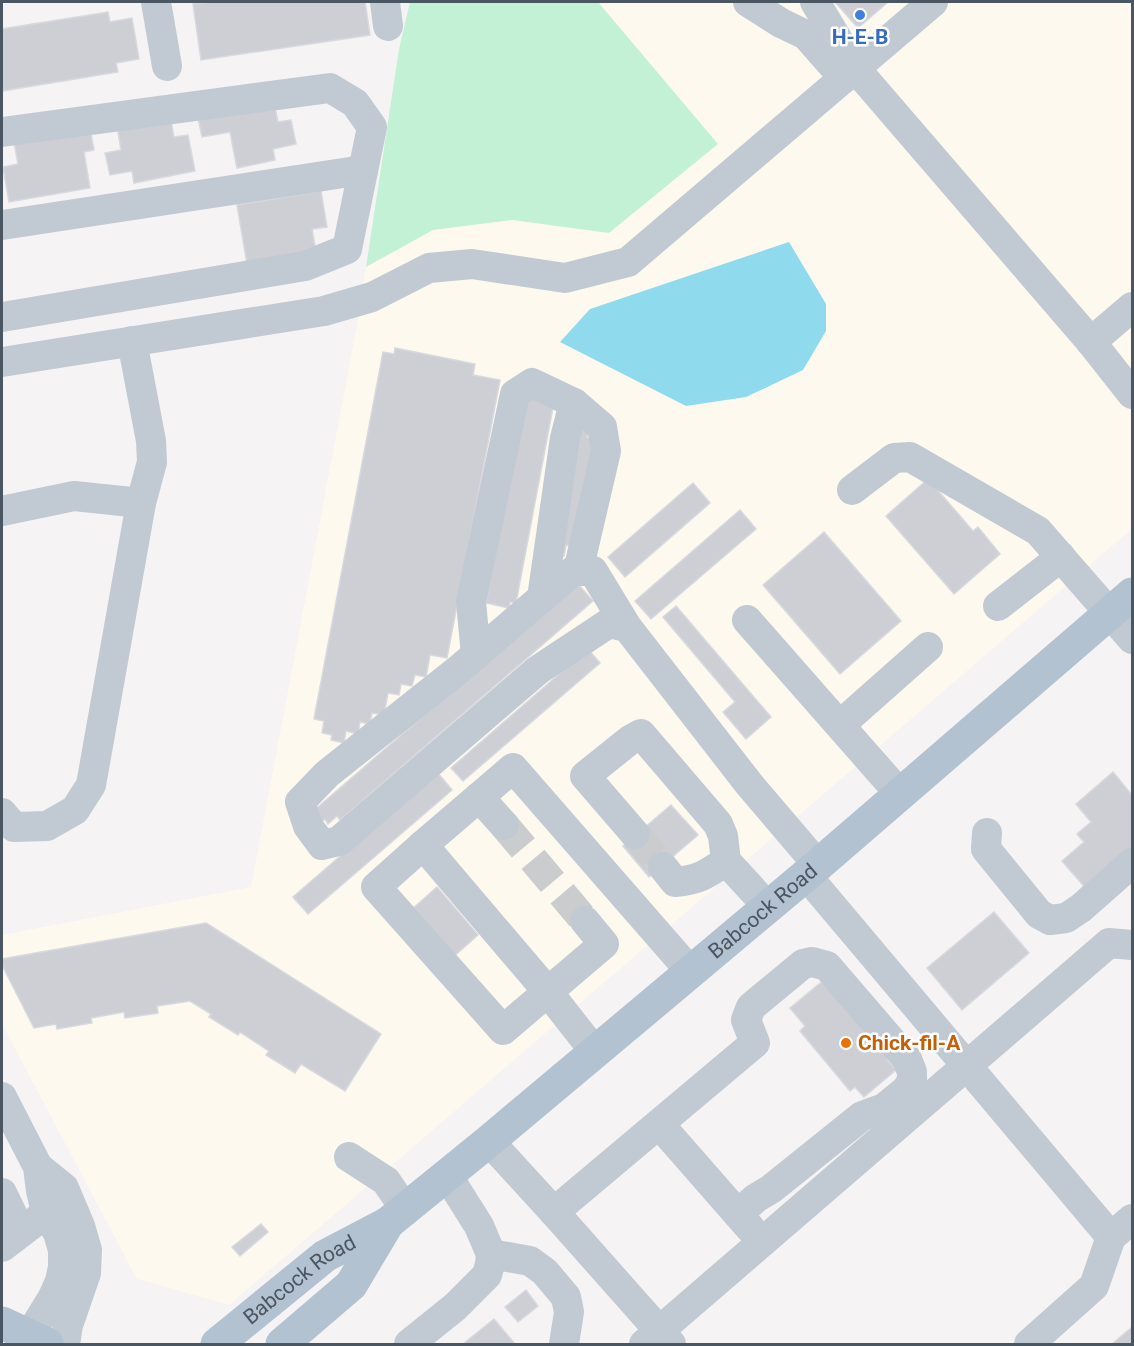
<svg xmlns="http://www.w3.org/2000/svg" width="1134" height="1346" viewBox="0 0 1134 1346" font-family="Roboto,sans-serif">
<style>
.commercial{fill:#fdf9ef}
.green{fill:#c3f1d5}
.water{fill:#90daee}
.building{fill:#cdcfd5;stroke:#d7d9de;stroke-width:1.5}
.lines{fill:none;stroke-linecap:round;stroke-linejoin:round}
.minor-tunnel{stroke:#caccce;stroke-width:30;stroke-dasharray:30 15;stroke-linecap:butt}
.minor{stroke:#c1cad2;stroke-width:30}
.major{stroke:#b3c2d1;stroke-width:33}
.shop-dot{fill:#3f7fe0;stroke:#fff;stroke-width:2}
.food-dot{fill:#e8710a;stroke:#fff;stroke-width:2}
.labels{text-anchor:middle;stroke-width:5;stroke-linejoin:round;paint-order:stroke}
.shop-label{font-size:21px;font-weight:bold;fill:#366cbe;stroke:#fff}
.street-label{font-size:21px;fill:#4a5661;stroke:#fff}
.food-label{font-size:21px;font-weight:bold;fill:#c56008;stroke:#fff;text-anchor:start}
</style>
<rect width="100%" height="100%" fill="#f5f3f3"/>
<polygon class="commercial" points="410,2 1132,2 1132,529 229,1305 137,1279 2,1024 2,935 251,887 357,325 399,49"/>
<polygon class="green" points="410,2 598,2 718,144 609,233 512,220 433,230 366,267 399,49"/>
<polygon class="water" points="789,242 826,304 826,331 803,370 746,397 686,406 560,342 590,309"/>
<g class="building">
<polygon points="211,2 365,2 370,35 201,60 193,4"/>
<polygon points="835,2 888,2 858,28"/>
<polygon points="108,12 110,22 132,18 139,59 116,63 118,72 2,91 2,29"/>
<polygon points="273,98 278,122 291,120 296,144 273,149 275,160 237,168 230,132 202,137 197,113"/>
<polygon points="170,116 174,137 188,135 195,171 134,183 132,171 110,175 105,153 121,150 117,126"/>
<polygon points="90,129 94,150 84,152 90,188 9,202 3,167 18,164 14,142"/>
<polygon points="321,191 327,227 312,229 316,252 247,264 237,205"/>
<polygon points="395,348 475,364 473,375 500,380 447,658 430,655 426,677 415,675 412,686 401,684 399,695 388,693 384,715 372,713 370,724 360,722 358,734 346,731 344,743 331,740 332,735 322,733 324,721 314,719 383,352 394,354"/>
<polygon points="525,396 554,402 516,603 510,602 509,608 486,603"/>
<polygon points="577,424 589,427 587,438 599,440 579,547 566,545 564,556 552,553"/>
<polygon points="928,479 973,531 978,527 1000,554 954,594 886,516"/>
<polygon points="693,483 710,503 625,577 608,557"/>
<polygon points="740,510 756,529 651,619 635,601"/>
<polygon points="824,532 901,621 840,674 763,585"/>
<polygon points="577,583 593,601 340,820 337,816 328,824 325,819 320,823 311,813"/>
<polygon points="676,606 771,717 746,739 723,712 735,702 663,617"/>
<polygon points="588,649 600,663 463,781 451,768"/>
<polygon points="437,772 452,790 308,914 293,897"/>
<polygon points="1113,772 1132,795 1132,855 1089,892 1062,861 1084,842 1077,834 1091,822 1076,804"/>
<polygon points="671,805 698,835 649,877 623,846"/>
<polygon points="437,887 478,935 452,958 411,910"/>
<polygon points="994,912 1029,953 962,1010 927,968"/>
<polygon points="206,923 381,1034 345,1091 301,1064 295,1073 266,1055 269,1051 240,1032 238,1035 209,1017 211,1014 190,1001 157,1006 158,1013 125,1018 124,1012 91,1018 92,1023 57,1029 56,1024 34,1028 2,965 2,959"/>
<polygon points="825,979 893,1055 887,1060 896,1070 864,1097 855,1087 850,1091 800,1031 805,1026 790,1008"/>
<polygon points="261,1224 268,1232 240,1256 232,1247"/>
<polygon points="526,1290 538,1306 518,1322 505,1307"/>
<polygon points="494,1319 515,1344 463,1344"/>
<polygon points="1132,1327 1132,1344 1112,1344"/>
</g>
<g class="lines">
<g class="minor-tunnel">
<polyline points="504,825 585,921"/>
<polyline points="635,834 663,867"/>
</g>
<g class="minor">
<polyline points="156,2 167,66"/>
<polyline points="385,2 388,26"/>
<polyline points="748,2 781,23 806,35 844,78"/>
<polyline points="815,2 855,68 1091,342 1132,394"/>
<polyline points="2,132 330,88 355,103 372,127 347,249 305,266 2,317"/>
<polyline points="2,225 363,170"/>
<polyline points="1091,342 1132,307"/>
<polyline points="2,362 324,311 372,297 429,268 472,264 565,278 628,262 933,2"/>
<polyline points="852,490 894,458 910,457 1038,531 1132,639"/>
<polyline points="2,511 74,496 141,503"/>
<polyline points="542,598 565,438 574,403"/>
<polyline points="998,606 1061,557"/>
<polyline points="747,620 900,794"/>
<polyline points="627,627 593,571 573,571 458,670 327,774 300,802 308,826 322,845 339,841 538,670 609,623 627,627 749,784 818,865"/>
<polyline points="476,655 471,602 515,394 532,383 574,403 602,427 606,451 578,571"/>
<polyline points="840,725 928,647"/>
<polyline points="479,797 504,825"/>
<polyline points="2,813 14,827 47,826 75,810 91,785 141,503 152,462 151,441 132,341"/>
<polyline points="987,833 986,849 1039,914 1050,920 1066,918 1081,908 1132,863"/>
<polyline points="635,834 585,776 630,740 641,734 718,824 723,836 726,861 768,907"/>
<polyline points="423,845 513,768 691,972"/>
<path d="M663 867 675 882C699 880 707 874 726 861"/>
<polyline points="806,875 1111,1237 1094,1286 1029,1344"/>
<polyline points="585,921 604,944 503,1030 376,887 423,845 548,992 595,1052"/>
<polyline points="2,1097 38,1167 41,1191 46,1211 58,1233 63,1250 63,1267 60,1281 53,1297 29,1336"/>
<polyline points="659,1124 750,1228"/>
<polyline points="489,1141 554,1212 755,1043 746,1020 751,1007 803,964 812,962 827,966 907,1059 912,1072 912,1081 906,1090 884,1108 862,1116 771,1189 756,1198 738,1214"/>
<polyline points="349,1157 386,1181 405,1209"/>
<polyline points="38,1167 64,1188 80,1226 87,1250 86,1273 68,1325 65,1344"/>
<polyline points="2,1193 21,1232"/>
<polyline points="554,1212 671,1344"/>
<polyline points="1111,1237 1132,1219"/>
<polyline points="2,1247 36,1221 46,1211"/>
<polyline points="491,1254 530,1261 545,1272 566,1297 569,1312 564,1344"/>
<polyline points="409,1344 455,1307 487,1275 490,1264 491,1254 479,1226 447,1175"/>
<polyline points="644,1344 1109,943 1132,945"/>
</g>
<g class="major">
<polyline points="2,1323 47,1344"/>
<path id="s1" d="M217 1344 325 1256 388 1223 489 1141 818 865 1132 594"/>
<polyline points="282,1344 351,1285 388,1223"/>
</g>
</g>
<circle class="shop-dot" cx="860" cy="15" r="6"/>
<circle class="food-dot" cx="846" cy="1043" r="6"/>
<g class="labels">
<g class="shop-label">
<text x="860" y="44">H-E-B</text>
</g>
<g class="street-label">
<text dy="7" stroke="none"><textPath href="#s1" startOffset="698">Babcock Road</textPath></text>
<text dy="7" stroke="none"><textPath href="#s1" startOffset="105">Babcock Road</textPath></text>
</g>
<g class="food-label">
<text x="858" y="1050">Chick-fil-A</text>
</g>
</g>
<rect width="1134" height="1346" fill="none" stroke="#4a5661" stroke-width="6"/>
</svg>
